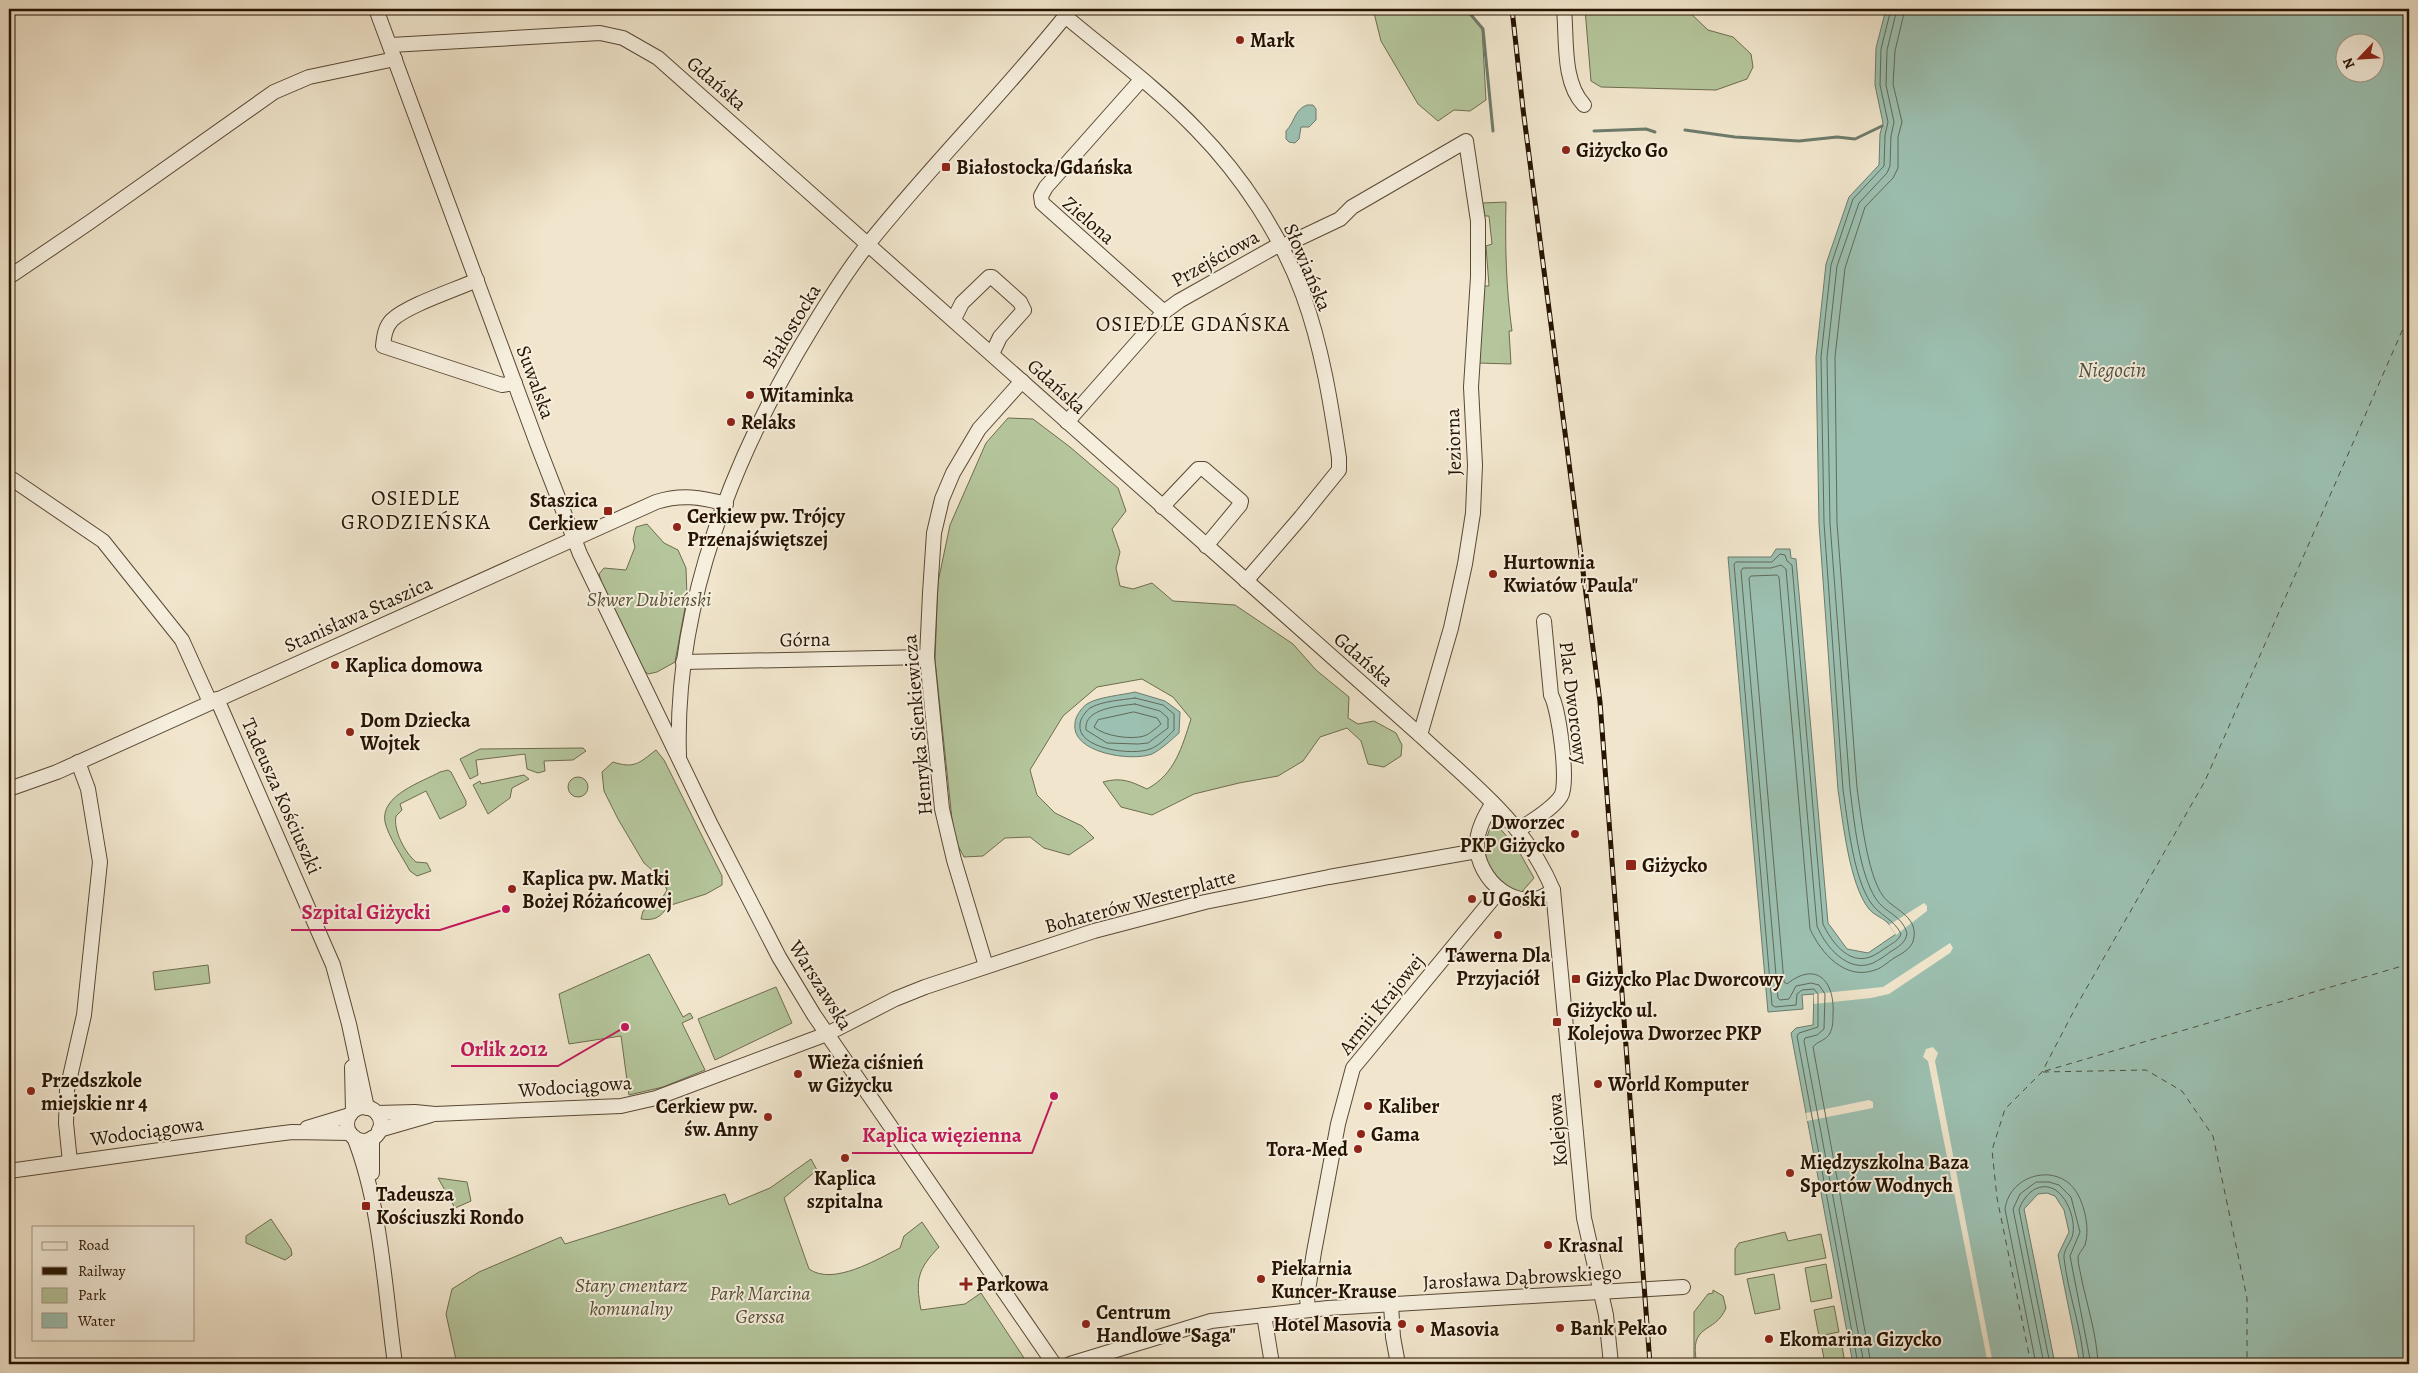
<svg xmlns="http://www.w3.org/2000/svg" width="2418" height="1373" viewBox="0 0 2418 1373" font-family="Alegreya,serif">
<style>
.green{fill:#b5c69c;stroke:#6e6c4e}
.water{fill:#9cc0b1;stroke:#6d7b6b;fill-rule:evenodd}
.pier{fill:#f1e6cd}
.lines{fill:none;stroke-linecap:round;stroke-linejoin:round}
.shore{stroke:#616a59;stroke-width:1}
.stream{stroke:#6d7b6b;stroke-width:3}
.ferry{stroke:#4f503f;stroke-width:1;stroke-dasharray:6 5;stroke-linecap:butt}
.minor-casing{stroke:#594834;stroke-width:16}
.minor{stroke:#f6efde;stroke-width:14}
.rail-casing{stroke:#261301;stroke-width:5}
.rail{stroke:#f6efde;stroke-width:3;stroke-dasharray:9;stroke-linecap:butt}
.poi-dot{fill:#8f2418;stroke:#f6efde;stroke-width:2}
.labels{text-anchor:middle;stroke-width:4;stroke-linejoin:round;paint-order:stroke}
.poi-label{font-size:20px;font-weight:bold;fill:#261301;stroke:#f6efde;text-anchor:start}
.street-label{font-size:20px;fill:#261301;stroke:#f6efde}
.park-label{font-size:20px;font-style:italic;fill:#585237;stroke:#f6efde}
.neighbourhood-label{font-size:21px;letter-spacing:1px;fill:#261301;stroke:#f6efde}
.water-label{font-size:21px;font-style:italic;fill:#4f503f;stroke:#f6efde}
.leader{fill:none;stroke:#c2185b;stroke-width:2}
.callout-dot{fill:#c2185b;stroke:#f6efde;stroke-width:2}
.callout-label{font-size:21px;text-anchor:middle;font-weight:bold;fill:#c2185b;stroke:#f6efde;stroke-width:4;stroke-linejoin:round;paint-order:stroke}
</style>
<rect width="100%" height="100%" fill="#f1e6cd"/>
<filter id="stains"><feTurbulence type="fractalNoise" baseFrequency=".004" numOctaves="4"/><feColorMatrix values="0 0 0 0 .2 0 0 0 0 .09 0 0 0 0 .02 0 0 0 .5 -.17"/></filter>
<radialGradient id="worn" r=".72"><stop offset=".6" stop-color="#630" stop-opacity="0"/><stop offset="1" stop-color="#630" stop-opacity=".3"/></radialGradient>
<g class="green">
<polygon points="1373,9 1468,9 1482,28 1486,100 1470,111 1454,110 1438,121 1418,104 1381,41"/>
<polygon points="1585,9 1686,9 1708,30 1733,37 1751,54 1753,67 1747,79 1716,90 1601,87 1591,81"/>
<path d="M1506 202C1505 246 1506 288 1512 331H1509L1511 364 1478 363 1482 286H1489L1486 246 1492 244 1489 216H1485L1482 203Z"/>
<path d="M1008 418 1033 419 1070 447 1118 488 1126 511 1112 529 1120 552 1116 568 1120 586 1133 589 1152 583 1173 601 1235 605 1293 644 1316 670 1349 697 1348 718 1358 724 1374 721 1396 733 1402 745 1401 756 1384 767 1368 764 1361 741 1347 728 1320 737 1303 761 1278 776 1239 783 1194 794 1152 815 1121 807 1103 782C1121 777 1130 781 1147 789 1175 774 1182 747 1191 719L1173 697 1142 679 1097 687 1063 716 1030 770 1037 795 1055 813 1082 826 1094 838 1069 855 1044 848 1030 837 1005 838 983 856 964 857 954 838 935 660 938 582 950 525 986 443Z"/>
<polygon points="647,524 664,543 678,550 686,568 687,597 675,662 657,672 648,674 639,666 605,593 599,574 604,568 626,570 635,547 633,539 636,527"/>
<polygon points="583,748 586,751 573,760 544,761 545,771 538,773 527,769 525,754 476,760 478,775 470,779 460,759 480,749"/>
<path d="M656 750 664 760 722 876V885L706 894 668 906C661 917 655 921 641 919L643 911 661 900 667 890 662 879 644 863 618 819 604 791 602 772 613 762C635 769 639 763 656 750Z"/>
<path d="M448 770 451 772 466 801V805L464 807 440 819 426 791 400 804 402 810 396 816C393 830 405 853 416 862L427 863 431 871 417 876 410 871C403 858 388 836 385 822 380 795 422 782 440 772Z"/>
<polygon points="524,775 529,779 512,788 510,798 488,814 473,785 480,781 481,784"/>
<circle cx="578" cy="787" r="10"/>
<polygon points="1497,825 1517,848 1534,878 1520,894 1501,885 1486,860 1484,836 1487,837 1490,828"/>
<polygon points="649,954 683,1017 690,1013 693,1018 682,1023 705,1070 663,1087 629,1095 621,1036 569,1044 559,994"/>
<polygon points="208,965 210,983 155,990 153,972"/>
<polygon points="776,987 792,1023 715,1060 698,1019"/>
<path d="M811 1159 817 1170 784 1198 809 1269C833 1286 876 1260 900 1248L904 1236 922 1222 939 1247C918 1269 915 1279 921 1310L965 1304 981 1293 1028 1364H457L446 1314 452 1289 479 1272 561 1237 565 1244 725 1194 729 1205 770 1188Z"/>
<polygon points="438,1178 467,1182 471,1201 455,1208"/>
<polygon points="271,1219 291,1249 292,1255 285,1260 246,1243 246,1236"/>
<polygon points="1785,1232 1788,1241 1821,1234 1826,1258 1735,1275 1735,1249 1739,1243"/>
<polygon points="1826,1264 1832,1298 1811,1302 1805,1268"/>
<polygon points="1774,1274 1780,1309 1755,1314 1747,1279"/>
<path d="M1713 1290 1723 1296 1726 1308C1715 1335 1688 1322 1697 1364H1694V1312L1708 1294 1713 1293Z"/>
<polygon points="1834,1306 1839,1332 1819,1336 1814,1310"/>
<polygon points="1841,1339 1845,1364 1825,1364 1821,1343"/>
</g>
<g class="water">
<path d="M1886 9H2409V1364H2080L2058 1255 2069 1232 2064 1210 2055 1196 2047 1193 2038 1194 2024 1209 2055 1364H1853L1791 1033 1796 1028 1813 1025 1814 994 1802 995 1803 1009 1768 1012 1728 557H1771L1776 549H1790L1791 558 1796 559 1828 923 1847 949 1868 953 1896 934C1893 931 1890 925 1887 922 1881 917 1874 915 1869 909 1849 884 1843 821 1838 790L1819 524 1816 357 1826 264 1849 197 1879 165 1880 134 1883 123 1875 85 1876 48ZM2346 42H2376V72H2346Z"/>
<path d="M1307 105H1313L1316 109V120L1309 127H1301L1299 139 1295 143 1289 142 1286 139V131C1295 122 1294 110 1307 105Z"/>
<path d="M1135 692 1165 701 1180 712 1179 733C1171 740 1162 749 1152 754 1132 762 1070 753 1075 723 1075 717 1082 707 1087 704 1097 697 1123 695 1135 692Z"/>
</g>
<g class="pier">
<polygon points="1924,903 1927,906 1927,911 1896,935 1889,925"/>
<polygon points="1950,943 1953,948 1950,953 1889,994 1871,998 1814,1004 1814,994 1883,987"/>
<polygon points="1933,1047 1938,1053 1935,1061 1993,1364 1988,1364 1928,1061 1923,1057 1926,1049"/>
<polygon points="1869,1100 1873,1102 1873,1108 1807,1121 1806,1113"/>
</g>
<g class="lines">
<g class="shore">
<path d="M1135 698 1163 705 1174 714V730C1167 737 1159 746 1150 749 1133 756 1076 749 1080 724 1080 719 1086 711 1090 708 1102 701 1122 700 1135 698Z"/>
<path d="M1135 704 1160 711 1168 718V728L1148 743 1138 744 1107 743 1086 730C1083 708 1120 706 1135 704Z"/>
<path d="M1134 712 1157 718 1161 724C1156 728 1150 734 1144 736 1131 740 1104 736 1094 727L1098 720Z"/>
<path d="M1858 1364 1797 1036 1799 1033 1818 1027V994L1814 989 1802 990 1797 994 1796 1005 1775 1007 1772 1005 1734 564 1736 562H1772L1780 554 1785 555 1787 561 1792 565 1823 924C1831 941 1848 965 1870 957 1876 955 1882 950 1887 947 1893 943 1899 940 1901 934 1894 919 1880 916 1871 903 1853 877 1848 822 1843 790L1824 523 1821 357 1831 265 1853 199 1884 166 1885 135 1888 122 1880 85 1881 49 1891 9"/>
<path d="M1864 1364 1804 1041 1805 1038 1817 1035 1824 1029 1825 994 1819 985 1811 983 1796 986 1789 999 1780 1000 1778 998 1741 571 1743 568H1771L1781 565 1786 569 1817 926C1825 946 1848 974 1873 963 1879 960 1885 956 1890 952 1898 947 1906 943 1907 933 1902 915 1885 913 1876 899 1859 873 1854 820 1850 789L1830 523 1827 357 1837 266 1859 203 1887 173 1890 166 1891 136 1894 122 1886 85 1887 50 1897 9"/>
<path d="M1871 1364 1813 1047C1817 1041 1826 1041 1830 1033 1833 1027 1833 1020 1833 1014 1835 982 1817 960 1787 984L1784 982 1749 578 1751 576 1777 575 1779 577 1810 929C1821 953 1845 981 1875 970 1882 968 1888 962 1894 958 1903 953 1913 948 1914 937 1917 915 1892 909 1883 896 1867 874 1861 816 1857 788L1837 523 1835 357 1845 268 1865 207 1893 178 1898 168V137L1902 122 1893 84 1895 51 1905 9"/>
<path d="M2036 1364 2005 1209C2010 1173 2059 1162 2077 1193 2085 1206 2090 1230 2085 1245 2083 1249 2078 1254 2078 1258 2078 1265 2081 1274 2082 1281 2088 1308 2097 1337 2098 1364"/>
<polyline points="2044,1364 2013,1209 2020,1194 2036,1182 2049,1182 2059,1185 2071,1197 2080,1232 2070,1256 2091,1364"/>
<path d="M2050 1364 2019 1210C2021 1202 2028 1193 2035 1189 2060 1177 2076 1214 2073 1233 2072 1242 2063 1249 2064 1258 2068 1294 2082 1329 2084 1364"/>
</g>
<g class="stream">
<polyline points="1466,9 1483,29 1493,131"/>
<polyline points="1685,130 1735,137 1799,141 1837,137 1855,139 1882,126"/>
<polyline points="1594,131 1646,129 1655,132"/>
</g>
<g class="ferry">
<polyline points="2045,1071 2409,964"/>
<polyline points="2043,1072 2146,1070 2182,1091 2213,1136 2247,1298 2247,1364"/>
<polyline points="2031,1364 1997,1198 1992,1150 2005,1109 2042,1072 2078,1003 2205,781 2409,315"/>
</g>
<defs>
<g id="minor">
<polyline points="376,9 538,446 580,554 711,825 779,957 814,1015 1054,1364"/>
<path d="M1564 9C1567 39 1562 82 1584 105"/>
<path d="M1065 16C1109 53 1157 88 1197 130 1242 176 1281 235 1303 295 1322 347 1331 404 1339 458V470L1301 517 1246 581"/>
<path d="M391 45 600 33 623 38 658 58 1420 735C1473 785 1524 821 1553 890L1584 1218 1606 1315 1611 1364"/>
<polyline points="1141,80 1046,187 1041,196 1042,203 1164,312"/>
<polyline points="9,277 90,222 274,92 309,77 395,59"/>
<path d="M477 280C455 290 408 305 392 320 385 327 384 337 383 346L502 385 515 383"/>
<polyline points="954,319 962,303 989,277 992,277 1020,302 1024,310 1000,337 992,354"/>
<polyline points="1067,422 1164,312 1179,301 1275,247 1281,247 1340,219 1352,207 1466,141 1478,221 1478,277 1471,387 1475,465 1473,513 1465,564 1451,628 1420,735"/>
<polyline points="9,477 103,541 182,640 210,702"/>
<polyline points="1162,507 1198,469 1204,469 1241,501 1240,505 1206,546"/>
<polyline points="683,662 927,657"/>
<polyline points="217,699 333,965 349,1024 367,1108"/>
<path d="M679 756C674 604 734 454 813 326 830 298 848 269 869 243 933 163 1007 90 1071 9"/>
<path d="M9 789 57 772 656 502C681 494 701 497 726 504"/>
<path d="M1493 803C1485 815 1478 828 1477 842 1475 880 1520 918 1553 890"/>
<path d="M1519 830C1532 820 1552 810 1561 796 1569 783 1559 709 1551 695L1544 621"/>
<polyline points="986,966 954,860 942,809 927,657 930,593 934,533 942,499 953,473 979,429 1022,381"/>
<polyline points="352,1067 353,1111"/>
<circle cx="364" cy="1124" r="17"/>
<polyline points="377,1113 415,1112 435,1114 621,1106 656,1098 827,1034 895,999 925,987 1094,931 1205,902 1329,877 1477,851"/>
<polyline points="307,1128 350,1115"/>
<polyline points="379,1130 431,1115"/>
<path d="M354 1137C381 1205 385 1292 395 1364"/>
<polyline points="70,1162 66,1123 67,1090 84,1015 100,862 88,789 78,762"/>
<polyline points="9,1171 268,1135 292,1132 350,1133"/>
<polyline points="372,1173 372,1138"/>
<polyline points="1391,1304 1393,1337 1398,1364"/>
<polyline points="1308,1310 1307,1297 1314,1252 1338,1124 1353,1068 1500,890"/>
<polyline points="1264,1315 1272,1364"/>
<polyline points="1070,1364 1211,1321 1328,1308 1683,1287"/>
</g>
</defs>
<use href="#minor" class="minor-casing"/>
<use href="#minor" class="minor"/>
<defs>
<polyline id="rail" points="1512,9 1523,109 1600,702 1650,1364"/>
</defs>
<use href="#rail" class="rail-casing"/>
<use href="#rail" class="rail"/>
</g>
<g class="poi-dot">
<circle cx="1240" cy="40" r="5"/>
<circle cx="1566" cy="150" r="5"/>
<rect x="941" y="162" width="10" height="10" rx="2.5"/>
<circle cx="750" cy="395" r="5"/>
<circle cx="731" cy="422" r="5"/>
<rect x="603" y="506" width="10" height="10" rx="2.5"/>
<circle cx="677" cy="527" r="5"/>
<circle cx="1493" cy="574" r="5"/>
<circle cx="335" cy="665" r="5"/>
<circle cx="350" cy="732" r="5"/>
<circle cx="1575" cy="834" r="5"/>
<rect x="1625" y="859" width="12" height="12" rx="2.5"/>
<circle cx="512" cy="889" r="5"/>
<circle cx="1472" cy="899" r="5"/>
<circle cx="1498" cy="935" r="5"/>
<rect x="1571" y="974" width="10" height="10" rx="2.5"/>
<rect x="1552" y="1017" width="10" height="10" rx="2.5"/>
<circle cx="798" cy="1074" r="5"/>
<circle cx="1598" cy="1084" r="5"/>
<circle cx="31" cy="1091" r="5"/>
<circle cx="1368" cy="1106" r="5"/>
<circle cx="768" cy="1117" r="5"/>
<circle cx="1361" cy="1134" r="5"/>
<circle cx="1358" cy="1149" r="5"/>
<circle cx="845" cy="1158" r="5"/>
<circle cx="1790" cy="1173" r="5"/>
<rect x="361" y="1201" width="10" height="10" rx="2.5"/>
<circle cx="1548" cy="1245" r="5"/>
<circle cx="1261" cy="1279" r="5"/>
<path d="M963.5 1276.5h5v5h5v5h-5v5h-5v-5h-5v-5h5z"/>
<circle cx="1086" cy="1324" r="5"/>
<circle cx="1402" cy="1324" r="5"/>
<circle cx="1560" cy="1328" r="5"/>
<circle cx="1420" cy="1329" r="5"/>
<circle cx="1769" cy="1339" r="5"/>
</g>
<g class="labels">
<g class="poi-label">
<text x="1250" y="47">Mark</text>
<text x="1576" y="157">Giżycko Go</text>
<text x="956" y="174">Białostocka/Gdańska</text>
<text x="760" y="402">Witaminka</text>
<text x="741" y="429">Relaks</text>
<text x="598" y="507" text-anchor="end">Staszica<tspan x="598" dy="23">Cerkiew</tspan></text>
<text x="687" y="523">Cerkiew pw. Trójcy<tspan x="687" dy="23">Przenajświętszej</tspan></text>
<text x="1503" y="569">Hurtownia<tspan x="1503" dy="23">Kwiatów "Paula"</tspan></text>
<text x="345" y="672">Kaplica domowa</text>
<text x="360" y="727">Dom Dziecka<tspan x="360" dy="23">Wojtek</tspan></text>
<text x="1565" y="829" text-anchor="end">Dworzec<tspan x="1565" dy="23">PKP Giżycko</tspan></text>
<text x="1642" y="872">Giżycko</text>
<text x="522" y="885">Kaplica pw. Matki<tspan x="522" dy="23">Bożej Różańcowej</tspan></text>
<text x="1482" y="906">U Gośki</text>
<text x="1498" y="962" text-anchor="middle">Tawerna Dla<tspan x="1498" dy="23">Przyjaciół</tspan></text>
<text x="1586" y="986">Giżycko Plac Dworcowy</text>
<text x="1567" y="1017">Giżycko ul.<tspan x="1567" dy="23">Kolejowa Dworzec PKP</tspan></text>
<text x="808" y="1069">Wieża ciśnień<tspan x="808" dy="23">w Giżycku</tspan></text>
<text x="41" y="1087">Przedszkole<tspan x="41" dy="23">miejskie nr 4</tspan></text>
<text x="1608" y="1091">World Komputer</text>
<text x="758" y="1113" text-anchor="end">Cerkiew pw.<tspan x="758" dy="23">św. Anny</tspan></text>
<text x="1378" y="1113">Kaliber</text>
<text x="1371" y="1141">Gama</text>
<text x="1348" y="1156" text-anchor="end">Tora-Med</text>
<text x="1800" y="1169">Międzyszkolna Baza<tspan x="1800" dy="23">Sportów Wodnych</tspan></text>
<text x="845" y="1185" text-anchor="middle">Kaplica<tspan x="845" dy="23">szpitalna</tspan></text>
<text x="376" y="1201">Tadeusza<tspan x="376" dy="23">Kościuszki Rondo</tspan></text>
<text x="1558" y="1252">Krasnal</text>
<text x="1271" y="1275">Piekarnia<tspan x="1271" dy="23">Kuncer-Krause</tspan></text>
<text x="976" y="1291">Parkowa</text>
<text x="1096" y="1319">Centrum<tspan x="1096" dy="23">Handlowe "Saga"</tspan></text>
<text x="1392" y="1331" text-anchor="end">Hotel Masovia</text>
<text x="1570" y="1335">Bank Pekao</text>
<text x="1430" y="1336">Masovia</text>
<text x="1779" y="1346">Ekomarina Gizycko</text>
</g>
<g class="street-label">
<text transform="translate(717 83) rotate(41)" y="7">Gdańska</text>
<text transform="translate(1089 220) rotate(41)" y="7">Zielona</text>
<text transform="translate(1215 258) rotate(-29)" y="7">Przejściowa</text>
<text transform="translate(1308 267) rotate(67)" y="7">Słowiańska</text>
<text transform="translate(791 326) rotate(-59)" y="7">Białostocka</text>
<text transform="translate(536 382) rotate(70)" y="7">Suwalska</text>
<text transform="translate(1057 386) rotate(42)" y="7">Gdańska</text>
<text transform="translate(1453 442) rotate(-92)" y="7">Jeziorna</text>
<text transform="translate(358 614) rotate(-24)" y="7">Stanisława Staszica</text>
<text transform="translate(805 639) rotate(-1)" y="7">Górna</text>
<text transform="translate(1364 659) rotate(41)" y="7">Gdańska</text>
<text transform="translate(1574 703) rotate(83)" y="7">Plac Dworcowy</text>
<text transform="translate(917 725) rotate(-95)" y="7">Henryka Sienkiewicza</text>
<text transform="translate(282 796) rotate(66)" y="7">Tadeusza Kościuszki</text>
<text transform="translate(1140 901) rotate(-15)" y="7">Bohaterów Westerplatte</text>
<text transform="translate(821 985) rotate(58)" y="7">Warszawska</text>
<text transform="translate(1381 1004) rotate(-51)" y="7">Armii Krajowej</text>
<text transform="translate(575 1086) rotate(-4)" y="7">Wodociągowa</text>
<text transform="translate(1557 1130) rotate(-95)" y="7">Kolejowa</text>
<text transform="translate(147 1131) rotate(-8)" y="7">Wodociągowa</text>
<text transform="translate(1522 1277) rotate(-3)" y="7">Jarosława Dąbrowskiego</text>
</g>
<g class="park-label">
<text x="649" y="606">Skwer Dubieński</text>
<text x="631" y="1292">Stary cmentarz<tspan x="631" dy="23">komunalny</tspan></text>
<text x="760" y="1300">Park Marcina<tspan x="760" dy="23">Gerssa</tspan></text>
</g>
<g class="neighbourhood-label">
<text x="1193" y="331">OSIEDLE GDAŃSKA</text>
<text x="416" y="505">OSIEDLE<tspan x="416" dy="24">GRODZIEŃSKA</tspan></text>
</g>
<g class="water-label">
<text x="2112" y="377">Niegocin</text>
</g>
</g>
<path class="leader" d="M506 909L440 930H291M625 1027L558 1066H451M1054 1096L1032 1153H852"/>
<g class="callout-dot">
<circle cx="506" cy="909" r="5"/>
<circle cx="625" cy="1027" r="5"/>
<circle cx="1054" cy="1096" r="5"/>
</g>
<g class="callout-label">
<text x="366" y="919">Szpital Giżycki</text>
<text x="504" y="1056">Orlik 2012</text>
<text x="942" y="1142">Kaplica więzienna</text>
</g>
<rect width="2418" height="1373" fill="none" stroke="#f1e6cd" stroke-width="30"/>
<rect x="10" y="10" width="2398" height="1353" fill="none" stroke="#261301" stroke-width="2.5"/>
<rect x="15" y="15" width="2388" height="1343" fill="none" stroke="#261301"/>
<rect x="32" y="1226" width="162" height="115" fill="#f6efde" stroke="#a39786"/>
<rect x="42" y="1242" width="25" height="8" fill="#f6efde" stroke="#a39786"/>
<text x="78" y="1250" font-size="15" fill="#261301">Road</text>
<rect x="42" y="1267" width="25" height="8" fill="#261301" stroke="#a39786"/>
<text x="78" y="1276" font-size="15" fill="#261301">Railway</text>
<rect x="42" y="1288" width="25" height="15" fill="#b5c69c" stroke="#a39786"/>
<text x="78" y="1300" font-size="15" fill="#261301">Park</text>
<rect x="42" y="1313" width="25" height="15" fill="#9cc0b1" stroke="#a39786"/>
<text x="78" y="1326" font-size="15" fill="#261301">Water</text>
<g transform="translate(2360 58) rotate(245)"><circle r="24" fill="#f6efde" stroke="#a39786"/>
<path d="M0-4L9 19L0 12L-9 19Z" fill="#8f2418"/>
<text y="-8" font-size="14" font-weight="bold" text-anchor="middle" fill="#261301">N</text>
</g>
<rect width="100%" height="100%" filter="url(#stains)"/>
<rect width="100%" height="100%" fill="url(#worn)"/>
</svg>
